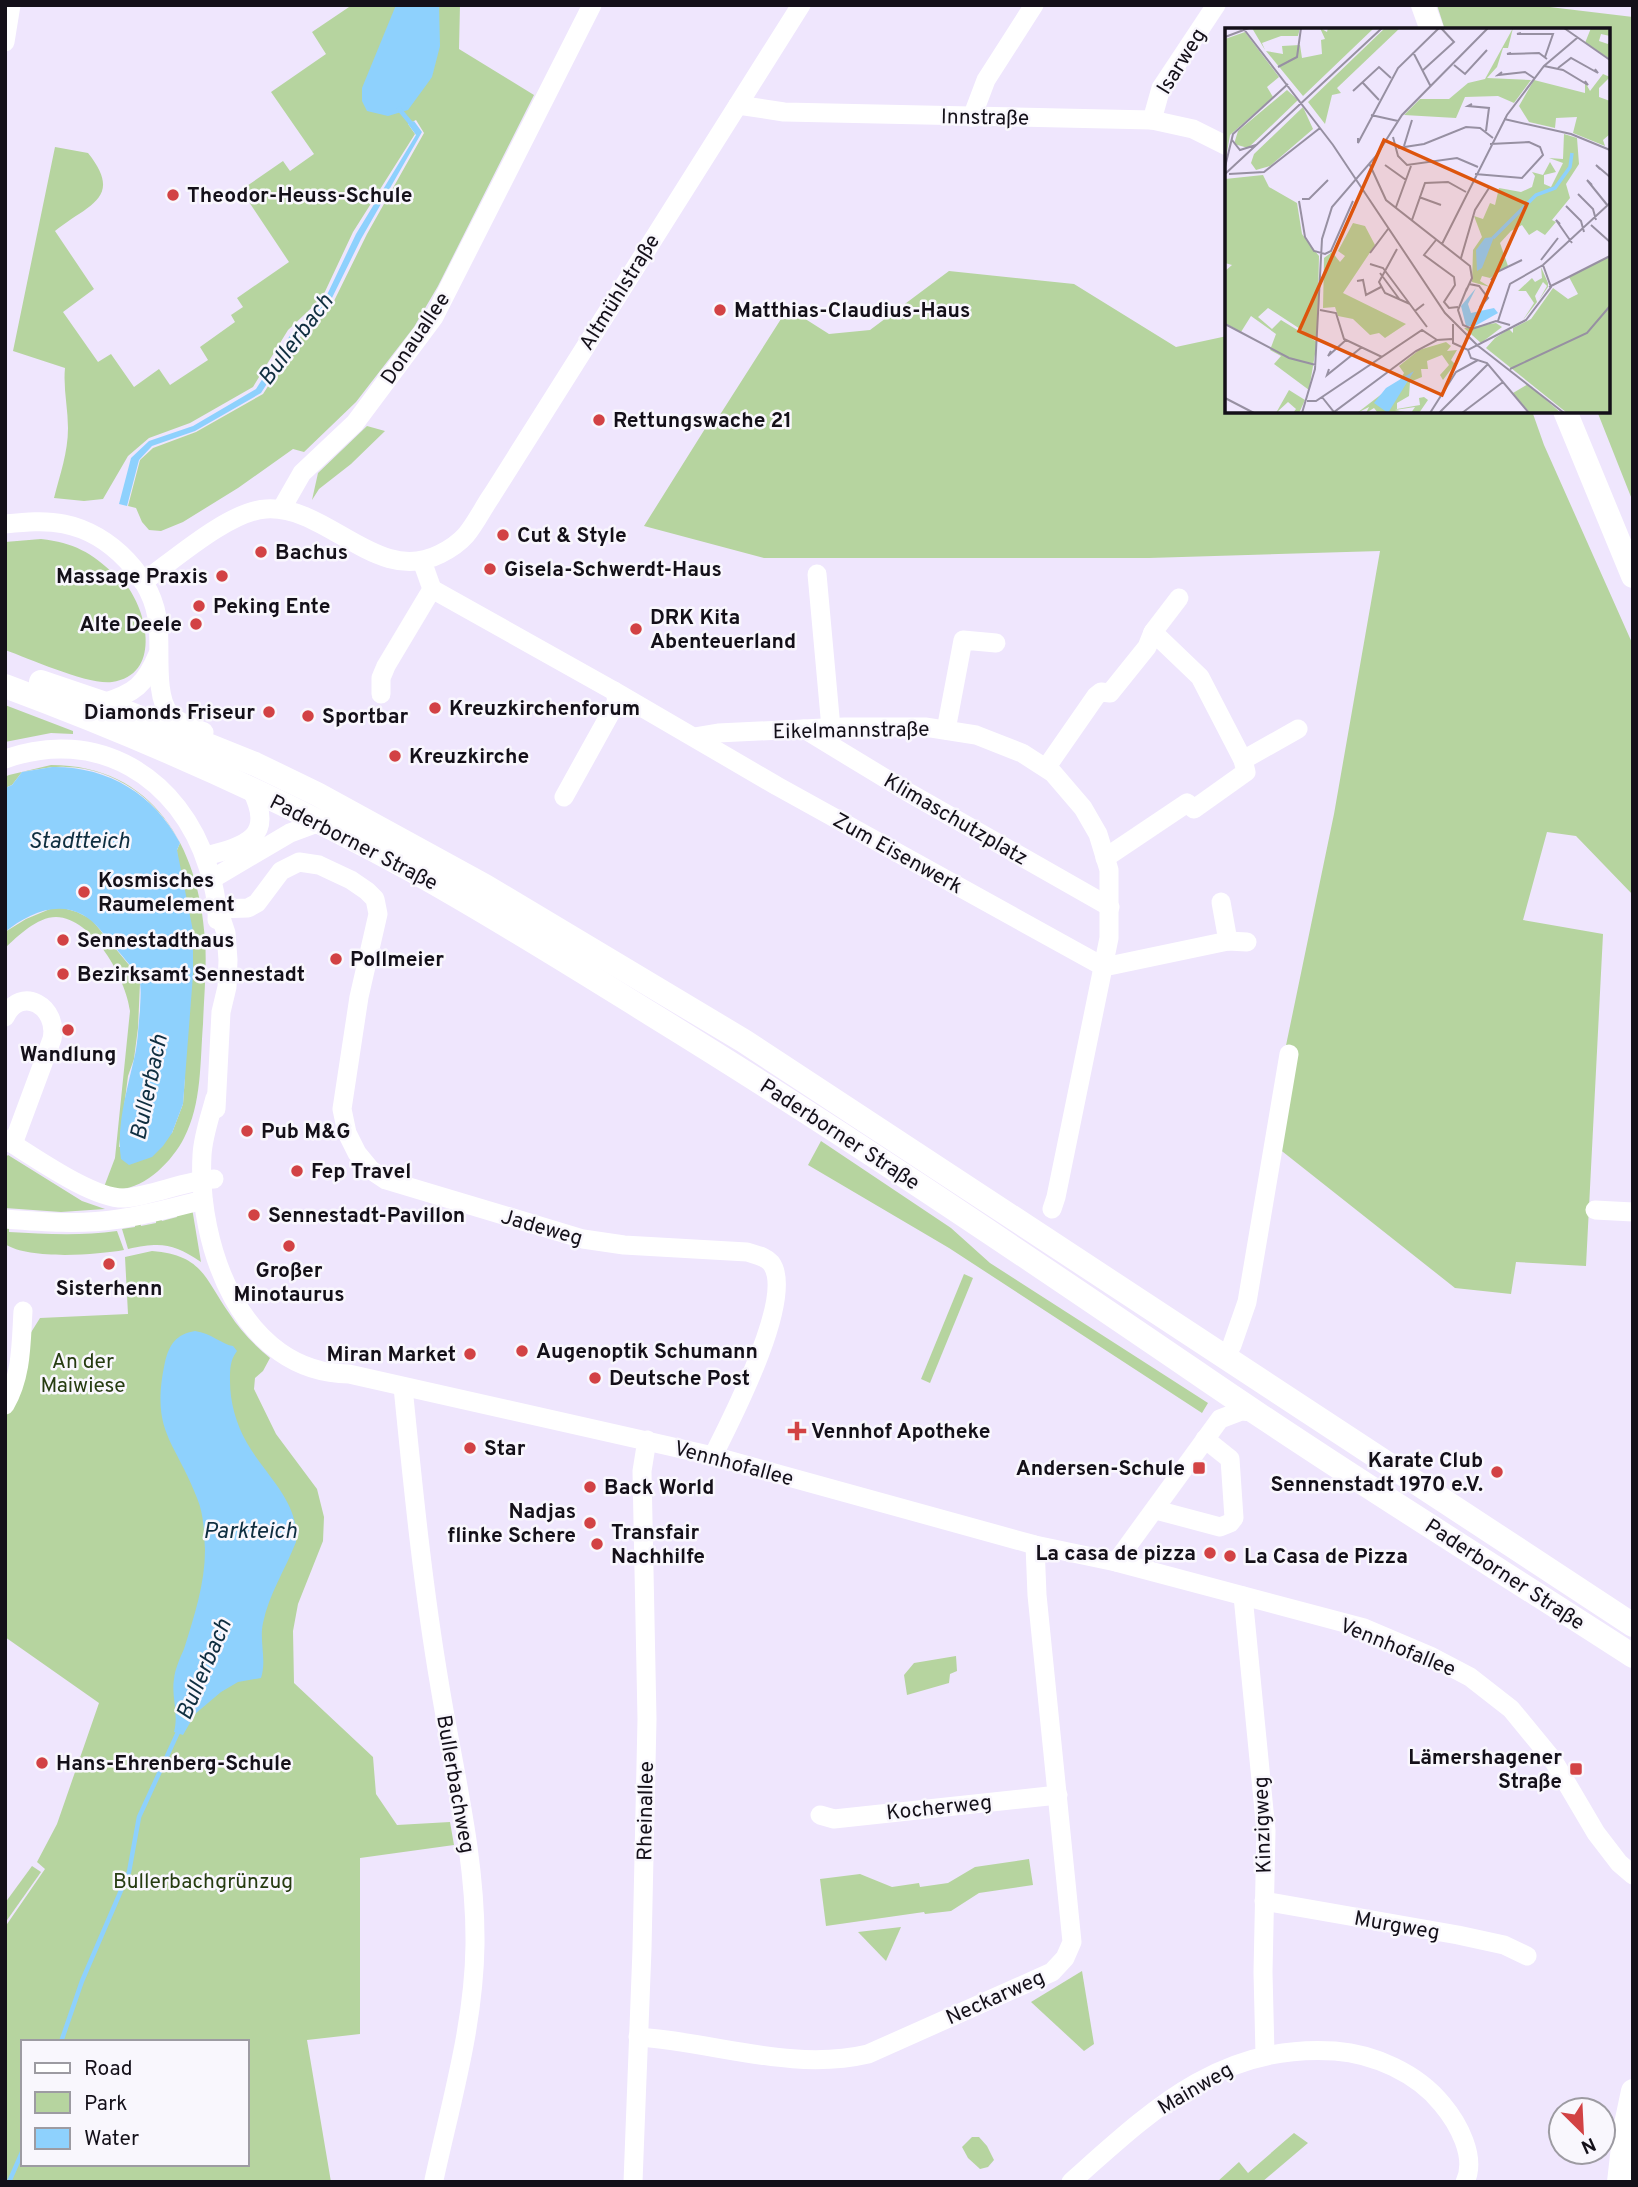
<svg xmlns="http://www.w3.org/2000/svg" width="1638" height="2187" viewBox="0 0 1638 2187" font-family="Overpass,sans-serif">
<style>
.green{fill:#b6d49f;fill-rule:evenodd}
.water{fill:#8ed1fd}
.lines{fill:none;stroke-linecap:round;stroke-linejoin:round}
.stream{stroke:#8ed1fd;stroke-width:4.5}
.minor{stroke:#fff;stroke-width:19}
.major{stroke:#fff;stroke-width:24}
.poi-dot{fill:#d24244;stroke:#f9f7fd;stroke-width:2.5}
.labels{text-anchor:middle;stroke-width:5;stroke-linejoin:round;paint-order:stroke}
.street-label{font-size:21px;fill:#141019;stroke:#f9f7fd}
.poi-label{font-size:21px;font-weight:bold;fill:#141019;stroke:#f9f7fd;text-anchor:start}
.park-label{font-size:21px;fill:#263c11;stroke:#f9f7fd}
.water-label{font-size:23px;font-style:italic;fill:#0f2e40;stroke:#f9f7fd}
.inset-river{fill:none;stroke:#8ed1fd;stroke-width:3.5}
.inset-road{fill:none;stroke:#9790a2;stroke-width:2}
.view{fill:#dd550d;fill-opacity:0.15;stroke:#dd550d;stroke-width:3.5}
.inset-edge{fill:none;stroke:#141019;stroke-width:3.5}
</style>
<rect width="100%" height="100%" fill="#efe6fd"/>
<g class="green">
<path d="M352 5H460L459 49 534 95 438 286 414 327 356 402 304 452 293 449 238 488 183 522 161 531 149 530 142 522 136 508 128 506 140 460 153 448 196 432 263 394 299 338 332 305 367 234 424 133 416 120 408 124 415 134 353 232 322 298 288 330 253 387 190 423 149 438 128 456 103 499 84 501 54 498C60 474 68 453 68 428 68 408 63 388 65 368L13 351 55 147 88 153C125 199 86 205 55 231L94 289 63 312 98 362 111 354 134 387 159 369 170 385 208 360 200 347 235 322 231 315 243 307 237 298 289 262 241 190 283 161 290 171 314 154 271 92 326 54 312 32Z"/>
<polygon points="1437,5 1533,5 1633,17 1633,502 1597,411 1608,411 1608,30 1445,30"/>
<polygon points="949,271 1074,284 1176,347 1227,336 1227,411 1532,411 1544,445 1633,645 1633,895 1576,836 1547,832 1523,920 1603,934 1586,1266 1516,1262 1511,1294 1455,1288 1278,1148 1278,1084 1334,814 1380,551 1149,558 764,558 644,526 708,424 716,421 788,308 829,334 870,330"/>
<polygon points="367,426 385,431 351,464 319,489 312,500 318,473"/>
<path d="M41 539C74 543 91 552 115 575 119 579 124 582 127 586 148 614 161 675 112 682 87 685 31 659 5 650V542Z"/>
<polygon points="5,705 73,731 73,734 51,733 5,742"/>
<path d="M51 765C153 765 199 847 205 939 207 967 204 995 203 1024 200 1061 202 1104 184 1138 173 1160 146 1188 120 1189 115 1189 109 1188 104 1187L115 1158 130 1011C126 979 93 918 56 917 37 917 18 936 5 948V932L26 919 50 909 60 907 77 912 91 919 134 971 140 983 138 1028 134 1059 128 1076 119 1147 172 1133 183 1104 185 1076 177 850 180 843C158 800 115 768 66 767 51 766 36 770 22 772L12 785 5 788V777L9 775Z"/>
<polygon points="821,1141 951,1228 990,1263 1208,1403 1202,1413 949,1248 808,1165"/>
<polygon points="8,1155 82,1201 105,1209 61,1212 5,1208 5,1158"/>
<path d="M192 1208 201 1262C173 1243 161 1242 128 1249L122 1229 135 1227V1222H140L141 1226 156 1223V1218L160 1217 162 1221 177 1217 176 1213Z"/>
<path d="M5 1226H9V1232C45 1234 81 1236 117 1231L124 1250C96 1255 29 1260 5 1244Z"/>
<path d="M152 1251C202 1255 204 1277 229 1313 240 1330 254 1345 270 1358L263 1371 255 1378 254 1389 276 1434 317 1489 324 1517 323 1541 298 1604 293 1631 294 1683 373 1757 376 1794 397 1825 450 1822 454 1845 360 1858V2034L307 2040 331 2182H5V1927L45 1869 37 1862 57 1824 99 1703 5 1637V1416L12 1406 30 1334 40 1318 128 1314 125 1257ZM23 2042H247V2164H23Z"/>
<polygon points="964,1274 973,1278 930,1383 921,1379"/>
<polygon points="956,1656 957,1671 950,1674 949,1683 907,1695 904,1675 914,1663"/>
<polygon points="1029,1859 1033,1885 979,1893 951,1911 925,1914 924,1912 826,1926 820,1879 860,1874 892,1887 919,1883 920,1887 948,1883 975,1867"/>
<polygon points="32,1866 41,1872 5,1923 5,1903"/>
<polygon points="901,1927 886,1961 858,1932"/>
<polygon points="1082,1971 1094,2044 1084,2051 1031,2002"/>
<polygon points="1294,2133 1308,2143 1262,2182 1217,2182 1239,2162 1248,2173"/>
<polygon points="972,2137 979,2137 987,2146 994,2160 988,2167 980,2169 968,2158 962,2147"/>
</g>
<g class="water">
<polygon points="396,5 439,5 440,46 432,77 427,84 408,110 388,116 367,111 362,101 362,88"/>
<polygon points="414,121 422,132 361,239 329,304 297,337 261,393 195,431 152,446 139,460 127,506 119,504 131,458 149,441 193,426 256,389 291,334 325,299 356,234 416,135 408,124"/>
<path d="M52 767C107 766 154 794 180 843L177 850 193 931V975L183 1104 172 1133 163 1146 152 1157 129 1165 121 1159C116 1127 127 1090 134 1059 138 1044 138 1027 140 1011 140 1001 142 989 139 979 133 967 122 956 113 945 104 935 96 922 83 915 57 900 27 914 5 932V788L12 785 22 772Z"/>
<path d="M195 1331C211 1333 223 1345 233 1346L237 1351C230 1360 230 1369 230 1381 230 1402 236 1424 247 1443 265 1475 300 1502 296 1542 285 1570 269 1594 263 1623 259 1641 267 1660 261 1678L238 1682 221 1692 195 1714 183 1735 174 1732C179 1713 171 1697 174 1679 175 1669 180 1658 184 1649 194 1617 205 1584 205 1550 204 1533 204 1514 197 1498 175 1440 150 1432 165 1362 169 1345 176 1334 195 1331Z"/>
</g>
<g class="lines">
<g class="stream">
<polyline points="399,109 414,127"/>
<polyline points="61,2042 82,1981 129,1872 139,1817 179,1730"/>
<polyline points="9,2182 23,2150"/>
</g>
<g class="minor">
<polyline points="5,42 11,5"/>
<polyline points="738,105 784,112 1152,120 1193,129 1227,146"/>
<polyline points="972,117 986,80 1034,5"/>
<polyline points="1152,120 1161,88 1216,5"/>
<polyline points="282,508 302,473 355,423 434,317 592,5"/>
<path d="M5 524C25 522 45 520 64 524 110 533 154 578 158 625 161 648 154 697 170 714 178 723 193 727 204 732"/>
<polyline points="817,574 831,728"/>
<path d="M143 582C174 560 229 511 266 509 328 505 377 586 440 554 450 549 459 543 466 535 476 523 483 508 492 495L801 5"/>
<polyline points="432,589 614,691 617,699 615,705 564,797"/>
<polyline points="1153,632 1179,598"/>
<polyline points="614,691 777,786 1104,967 1228,941 1247,942"/>
<polyline points="381,694 381,678 386,666 432,589 422,561"/>
<path d="M103 703C135 693 145 685 158 654"/>
<polyline points="804,729 906,791 1110,907"/>
<polyline points="946,730 963,640 996,643"/>
<polyline points="694,737 718,733 844,727 925,727 976,735 1022,753 1053,773 1083,808 1098,834 1109,870 1109,938 1056,1197 1052,1209"/>
<path d="M5 759C97 726 180 777 208 867 213 884 218 901 217 920"/>
<polyline points="1046,768 1096,696 1101,692 1110,693 1147,647 1153,632 1200,677 1243,760 1298,729"/>
<path d="M205 856C246 846 276 837 251 789"/>
<polyline points="1105,858 1187,803 1194,809 1246,772 1243,760"/>
<polyline points="212,879 290,833 317,823"/>
<polyline points="1221,902 1228,941"/>
<path d="M218 909 248 908 257 903 281 871 299 862 319 865 351 880 367 891 375 899 378 914 359 997 342 1109 347 1133 357 1153 371 1170 386 1180 583 1239 624 1245 747 1252C756 1255 765 1256 771 1263 796 1296 730 1422 713 1456"/>
<path d="M5 1017C21 984 59 1007 52 1039L13 1144"/>
<path d="M215 1098C210 1117 203 1136 202 1155 197 1245 241 1373 349 1374L713 1456 1035 1545 1116 1562 1364 1628 1430 1656 1470 1677 1511 1709 1553 1760 1596 1833 1619 1863 1633 1875"/>
<polyline points="216,1109 221,1012 227,987 228,960 226,933 218,909"/>
<path d="M5 1139C33 1156 94 1200 125 1198 155 1195 183 1181 214 1179"/>
<polyline points="1595,1210 1633,1212"/>
<path d="M5 1219C43 1222 81 1225 119 1219 147 1215 175 1207 203 1200"/>
<polyline points="1225,1358 1232,1345 1247,1302 1289,1054"/>
<path d="M403 1387C413 1487 423 1588 440 1687 454 1772 476 1858 475 1945 474 2025 451 2102 434 2180"/>
<path d="M5 1405C22 1376 21 1343 23 1311"/>
<polyline points="1156,1510 1220,1527 1230,1523 1234,1518 1230,1459 1205,1439"/>
<polyline points="1116,1562 1220,1419 1241,1411 1253,1412"/>
<polyline points="1243,1596 1266,1831 1263,1972 1265,2054"/>
<polyline points="820,1815 834,1819 1058,1795"/>
<polyline points="1264,1901 1458,1935 1504,1945 1527,1956"/>
<path d="M638 2037C715 2042 792 2072 868 2054L1052 1972 1065 1958 1072 1942 1037 1595 1035 1545"/>
<polyline points="633,2182 642,1949 647,1719 642,1471 647,1440"/>
<path d="M1071 2182C1151 2111 1220 2043 1335 2051 1374 2054 1417 2073 1442 2104 1458 2123 1477 2157 1465 2182"/>
</g>
<g class="major">
<polyline points="1423,5 1432,30"/>
<polyline points="1565,411 1633,576"/>
<polyline points="41,682 103,703 255,764 317,794 485,886 744,1041 1633,1625"/>
<path d="M5 686C145 738 283 800 413 871 494 916 572 965 651 1014 835 1127 1014 1248 1193 1370 1337 1469 1486 1561 1633 1656"/>
<polyline points="1619,2182 1625,2129 1633,2091"/>
</g>
</g>
<g class="poi-dot">
<circle cx="173" cy="195" r="7"/>
<circle cx="720" cy="310" r="7"/>
<circle cx="599" cy="420" r="7"/>
<circle cx="503" cy="535" r="7"/>
<circle cx="261" cy="552" r="7"/>
<circle cx="490" cy="569" r="7"/>
<circle cx="222" cy="576" r="7"/>
<circle cx="199" cy="606" r="7"/>
<circle cx="196" cy="624" r="7"/>
<circle cx="636" cy="629" r="7"/>
<circle cx="435" cy="708" r="7"/>
<circle cx="269" cy="712" r="7"/>
<circle cx="308" cy="716" r="7"/>
<circle cx="395" cy="756" r="7"/>
<circle cx="84" cy="892" r="7"/>
<circle cx="63" cy="940" r="7"/>
<circle cx="336" cy="959" r="7"/>
<circle cx="63" cy="974" r="7"/>
<circle cx="68" cy="1030" r="7"/>
<circle cx="247" cy="1131" r="7"/>
<circle cx="297" cy="1171" r="7"/>
<circle cx="254" cy="1215" r="7"/>
<circle cx="289" cy="1246" r="7"/>
<circle cx="109" cy="1264" r="7"/>
<circle cx="522" cy="1351" r="7"/>
<circle cx="470" cy="1354" r="7"/>
<circle cx="595" cy="1378" r="7"/>
<path d="M793.5 1420.5h7v7h7v7h-7v7h-7v-7h-7v-7h7z"/>
<circle cx="470" cy="1448" r="7"/>
<rect x="1192" y="1461" width="14" height="14" rx="3.5"/>
<circle cx="1497" cy="1472" r="7"/>
<circle cx="590" cy="1487" r="7"/>
<circle cx="590" cy="1523" r="7"/>
<circle cx="597" cy="1544" r="7"/>
<circle cx="1210" cy="1553" r="7"/>
<circle cx="1230" cy="1556" r="7"/>
<circle cx="42" cy="1763" r="7"/>
<rect x="1569" y="1762" width="14" height="14" rx="3.5"/>
</g>
<g class="labels">
<g class="street-label">
<text transform="translate(1181 61) rotate(-58)" y="7">Isarweg</text>
<text transform="translate(985 117) rotate(1)" y="7">Innstraße</text>
<text transform="translate(619 292) rotate(-58)" y="7">Altmühlstraße</text>
<text transform="translate(415 338) rotate(-56)" y="7">Donauallee</text>
<text transform="translate(851 730) rotate(-1)" y="7">Eikelmannstraße</text>
<text transform="translate(956 819) rotate(30)" y="7">Klimaschutzplatz</text>
<text transform="translate(354 842) rotate(27)" y="7">Paderborner Straße</text>
<text transform="translate(898 853) rotate(29)" y="7">Zum Eisenwerk</text>
<text transform="translate(840 1134) rotate(33)" y="7">Paderborner Straße</text>
<text transform="translate(542 1227) rotate(16)" y="7">Jadeweg</text>
<text transform="translate(734 1463) rotate(15)" y="7">Vennhofallee</text>
<text transform="translate(1505 1574) rotate(33)" y="7">Paderborner Straße</text>
<text transform="translate(1398 1647) rotate(22)" y="7">Vennhofallee</text>
<text transform="translate(456 1784) rotate(80)" y="7">Bullerbachweg</text>
<text transform="translate(939 1807) rotate(-6)" y="7">Kocherweg</text>
<text transform="translate(645 1811) rotate(-89)" y="7">Rheinallee</text>
<text transform="translate(1262 1825) rotate(-92)" y="7">Kinzigweg</text>
<text transform="translate(1397 1925) rotate(10)" y="7">Murgweg</text>
<text transform="translate(995 1997) rotate(-24)" y="7">Neckarweg</text>
<text transform="translate(1195 2088) rotate(-30)" y="7">Mainweg</text>
</g>
<g class="poi-label">
<text x="187" y="202">Theodor-Heuss-Schule</text>
<text x="734" y="317">Matthias-Claudius-Haus</text>
<text x="613" y="427">Rettungswache 21</text>
<text x="517" y="542">Cut &amp; Style</text>
<text x="275" y="559">Bachus</text>
<text x="504" y="576">Gisela-Schwerdt-Haus</text>
<text x="208" y="583" text-anchor="end">Massage Praxis</text>
<text x="213" y="613">Peking Ente</text>
<text x="650" y="624">DRK Kita<tspan x="650" dy="24">Abenteuerland</tspan></text>
<text x="182" y="631" text-anchor="end">Alte Deele</text>
<text x="449" y="715">Kreuzkirchenforum</text>
<text x="255" y="719" text-anchor="end">Diamonds Friseur</text>
<text x="322" y="723">Sportbar</text>
<text x="409" y="763">Kreuzkirche</text>
<text x="98" y="887">Kosmisches<tspan x="98" dy="24">Raumelement</tspan></text>
<text x="77" y="947">Sennestadthaus</text>
<text x="350" y="966">Pollmeier</text>
<text x="77" y="981">Bezirksamt Sennestadt</text>
<text x="68" y="1061" text-anchor="middle">Wandlung</text>
<text x="261" y="1138">Pub M&amp;G</text>
<text x="311" y="1178">Fep Travel</text>
<text x="268" y="1222">Sennestadt-Pavillon</text>
<text x="289" y="1277" text-anchor="middle">Großer<tspan x="289" dy="24">Minotaurus</tspan></text>
<text x="109" y="1295" text-anchor="middle">Sisterhenn</text>
<text x="536" y="1358">Augenoptik Schumann</text>
<text x="456" y="1361" text-anchor="end">Miran Market</text>
<text x="609" y="1385">Deutsche Post</text>
<text x="811" y="1438">Vennhof Apotheke</text>
<text x="484" y="1455">Star</text>
<text x="1483" y="1467" text-anchor="end">Karate Club<tspan x="1483" dy="24">Sennenstadt 1970 e.V.</tspan></text>
<text x="1185" y="1475" text-anchor="end">Andersen-Schule</text>
<text x="604" y="1494">Back World</text>
<text x="576" y="1518" text-anchor="end">Nadjas<tspan x="576" dy="24">flinke Schere</tspan></text>
<text x="611" y="1539">Transfair<tspan x="611" dy="24">Nachhilfe</tspan></text>
<text x="1196" y="1560" text-anchor="end">La casa de pizza</text>
<text x="1244" y="1563">La Casa de Pizza</text>
<text x="1562" y="1764" text-anchor="end">Lämershagener<tspan x="1562" dy="24">Straße</tspan></text>
<text x="56" y="1770">Hans-Ehrenberg-Schule</text>
</g>
<g class="park-label">
<text x="83" y="1368">An der<tspan x="83" dy="24">Maiwiese</tspan></text>
<text x="203" y="1888">Bullerbachgrünzug</text>
</g>
<g class="water-label">
<text transform="translate(295 339) rotate(-53)" y="8">Bullerbach</text>
<text x="79" y="848">Stadtteich</text>
<text transform="translate(148 1087) rotate(-78)" y="8">Bullerbach</text>
<text x="250" y="1538">Parkteich</text>
<text transform="translate(203 1669) rotate(-67)" y="8">Bullerbach</text>
</g>
</g>
<g transform="translate(1225 28)">
<rect width="385" height="385" fill="#efe6fd"/>
<path d="M27 0H75L73 8H56L37 15 40 22ZM95 0 102 4 103 0H149L78 68 41 23 58 26 57 18 75 17 77 30 97 26 96 12 100 11ZM160 0H175L112 60 116 65 107 67 100 96 83 74ZM288 0 283 20H278L272 39 262 50 306 52 289 75 273 68 240 69 231 90 179 87 195 71H224L243 55 260 51ZM366 0H385V8L376 6 374 13 383 16 385 12V31L360 15ZM20 4 54 49 42 59 48 69 5 107 0 136V11ZM378 46 385 49 374 60V69L385 73V106L378 112 380 118 348 105 352 89 331 90 330 100 304 94 294 78 309 52 360 65V54L365 63ZM62 62 73 72 23 120 9 116 13 103ZM78 79 88 101 45 138 31 142 26 135 29 126ZM339 106 352 110 354 136 341 156 345 170 327 192 331 194 320 207 312 202 304 207 297 197 286 203 275 215 283 238 265 250 257 248 255 253 265 259 247 254 248 222 257 209 249 188 258 191 265 175 270 177 274 160 296 164 307 159 310 148 307 144 318 147 325 134 331 144 319 147V156L326 159 338 135 324 130 338 131ZM38 147 44 159 72 175 77 206 94 228 92 312 43 280 33 289 47 301 56 292 92 314 84 362 49 336 56 328 45 322 51 306 26 288 16 304 0 295V243L7 237 0 235V151ZM128 195 140 198 150 217 118 265 181 296 160 310 154 305 145 307 128 291 113 288 110 279 98 280 99 230 107 224 115 234 120 228 113 223ZM385 228V385H342L261 320 270 310 284 301 288 305V300L306 291 328 260 343 271 353 266 344 249ZM316 239 323 255V259L314 272 322 258 318 254 310 268 312 274 298 292 309 275 301 263H293L307 250 310 254 317 250ZM271 295 277 299 256 315 239 300ZM221 314 226 318 222 323 232 322 226 332 230 336 218 352 215 347 224 337 217 327 202 333 203 341H196L197 349 185 354 184 368 172 375V381L195 377 194 370 199 369 203 372 194 385H186L190 379 170 382 185 385H153L149 380 141 385 144 379 132 385 175 352 179 345 174 338 194 322ZM303 356 336 385H305L288 365ZM64 362 80 372 74 385H68L71 381 63 374 51 385Z" fill="#b6d49f"/>
<path d="M269 209 257 240 252 243 251 222 260 210ZM251 260 243 276 246 285 269 280 273 285 250 298H241L236 278ZM189 343 163 385 149 375 161 360Z" fill="#8ed1fd"/>
<path class="inset-river" d="M268 210 311 167 330 160 345 139 347 125"/>
<path class="inset-road" d="M18 0 108 117 220 285 252 317 339 385M339 0 385 32M296 5 292 6H328L320 29M0 9 24 0M188 24 206 59M286 25 282 26 314 25 322 31M229 37 240 46 262 22M319 38 338 42 363 57 360 53M53 39 72 29 76 0M333 40 346 30 373 45 370 41M197 43 229 14 216 0M277 44 273 47 300 44 309 50M138 55 154 72M128 63 154 39 166 50M247 76 243 78 264 80 261 103M146 87 173 93M279 91 346 106 385 122M168 109 173 128 182 137 232 130 253 139M133 110V115L173 40 214 0M7 112 15 122 31 117M179 118 187 92M173 120 199 116 241 99 255 100 268 110M144 135 161 172 245 238 247 250 241 263M160 137 181 152M0 139 8 106 63 56M375 141 371 137 385 149M0 146 157 0M4 146 39 144 95 100M250 146 297 150 318 127 315 119 304 114 265 116M367 157 362 152 383 178M194 169 216 177M357 170 353 166 368 181 371 192M77 171H84L103 152M74 173 80 209 89 223 100 226 106 223 128 173M171 179 186 138M345 182 341 178 356 193 359 204M187 192 200 155 223 154 241 164M335 196 331 192 347 215M366 197 385 214M211 212 199 227 229 249 230 257 219 274 224 280 233 279M217 216 282 87 319 38 352 10M172 221 154 254 160 265 185 276M145 225 163 201M236 230 250 182 264 160M316 232 333 210M145 236 158 240 190 283M155 245 175 272M266 252 272 244 297 232M132 253 138 252 141 267 156 259M244 256 254 258 263 270 255 279M324 259 385 228M242 260 233 282 238 297 247 301 271 293 285 297M199 276 190 283 202 299M95 282 111 285 119 311 157 329M273 293 285 256 318 237 385 175M0 296 64 330 91 337M228 296V315L243 322 301 292 326 259 318 237M243 322 246 330 262 335 304 385M106 323 103 328 121 312M104 341 102 347 137 319M285 341 362 305 385 278M97 369 109 384 191 323 212 312 227 311M0 370 29 385M82 373H91L197 302 212 312M77 385 90 341 97 211 107 179 151 128 177 87 263 0M205 385 231 344 253 332M214 385 263 336M237 385 278 354"/>
<path class="view" d="M159 112 302 176 217 367 74 303Z"/>
<rect width="385" height="385" class="inset-edge"/>
</g>
<rect width="1638" height="2187" fill="none" stroke="#141019" stroke-width="14"/>
<rect x="21" y="2040" width="228" height="126" fill="#f9f7fd" stroke="#9d9ba2" stroke-width="2"/>
<rect x="35" y="2063" width="35" height="10" fill="#ffffff" stroke="#9d9ba2" stroke-width="2"/>
<text x="84" y="2075" font-size="21" fill="#141019">Road</text>
<rect x="35" y="2092" width="35" height="21" fill="#b6d49f" stroke="#9d9ba2" stroke-width="2"/>
<text x="84" y="2110" font-size="21" fill="#141019">Park</text>
<rect x="35" y="2128" width="35" height="21" fill="#8ed1fd" stroke="#9d9ba2" stroke-width="2"/>
<text x="84" y="2145" font-size="21" fill="#141019">Water</text>
<g transform="translate(1582 2131) rotate(156)"><circle r="33" fill="#f9f7fd" stroke="#9d9ba2" stroke-width="2"/>
<path d="M0-5L12 26L0 18L-12 26Z" fill="#d24244"/>
<text y="-10" font-size="19" font-weight="bold" text-anchor="middle" fill="#141019">N</text>
</g>
</svg>
